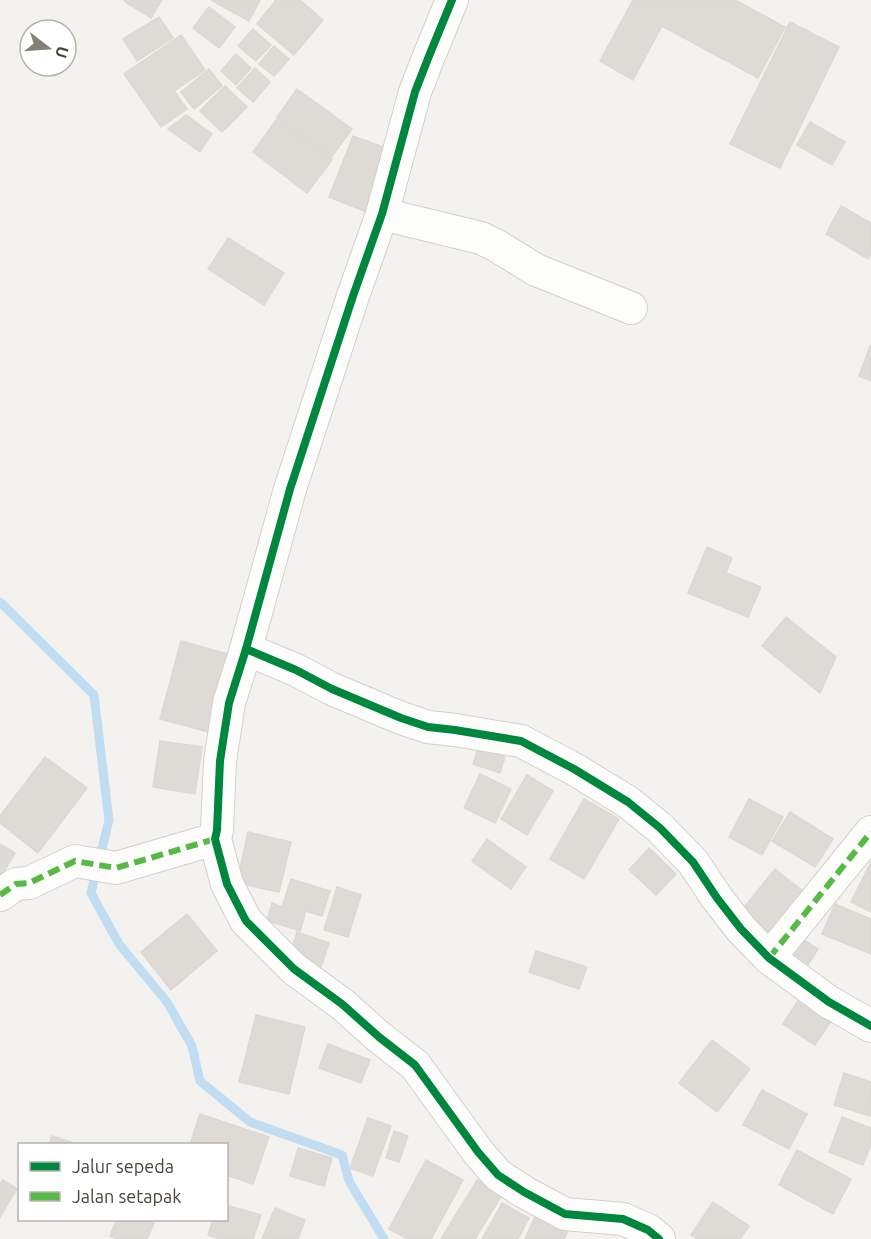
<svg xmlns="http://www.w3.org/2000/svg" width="871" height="1239" viewBox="0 0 871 1239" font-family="Ubuntu,sans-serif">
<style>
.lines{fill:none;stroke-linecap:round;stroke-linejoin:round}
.stream{stroke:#c0ddf1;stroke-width:9}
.building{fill:#dedbd6;stroke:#dcd9d4;stroke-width:1.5}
.minor-casing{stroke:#d2d0cb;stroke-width:34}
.minor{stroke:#fdfdfc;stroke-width:32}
.quiet{stroke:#58b947;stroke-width:6;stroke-dasharray:12 6;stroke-linecap:butt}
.cycleway-casing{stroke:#fff;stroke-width:11}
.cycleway{stroke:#00873e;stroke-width:8}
</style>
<rect width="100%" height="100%" fill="#f4f2ee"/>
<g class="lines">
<polyline class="stream" points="0,602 94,695 109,820 91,893 119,944 167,1002 192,1046 200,1081 250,1122 342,1155 349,1181 384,1239"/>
</g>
<g class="building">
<polygon points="125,0 162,0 151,18 124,1"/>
<polygon points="211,0 260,0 249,21"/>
<polygon points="276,0 300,0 323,20 294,55 257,24"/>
<polygon points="633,0 735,0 785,27 758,78 662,26 633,80 600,61"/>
<polygon points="209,7 235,27 219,48 193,28"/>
<polygon points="159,17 173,38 137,61 123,39"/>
<polygon points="790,22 839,47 780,168 730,144"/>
<polygon points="253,29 271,45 256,61 238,46"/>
<polygon points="181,35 205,70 174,91 187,109 161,127 124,74"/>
<polygon points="274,46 289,59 274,76 259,64"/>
<polygon points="236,54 251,68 236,85 221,71"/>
<polygon points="255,68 270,82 253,102 237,88"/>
<polygon points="209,69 222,86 194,109 181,92"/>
<polygon points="225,86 247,107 222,132 200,111"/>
<polygon points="297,89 352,129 331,158 277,117"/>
<polygon points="186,115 212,134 200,152 168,129"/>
<polygon points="277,119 332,160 307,193 253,152"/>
<polygon points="810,122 845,142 832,165 797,145"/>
<polygon points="353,136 391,150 367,212 329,197"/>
<polygon points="841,206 871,223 871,253 868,259 826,234"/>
<polygon points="228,238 284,273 264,305 208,269"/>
<polygon points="870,346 871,346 871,381 859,376"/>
<polygon points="707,547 732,558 726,573 761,587 748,617 688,593"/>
<polygon points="786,617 836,657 820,693 762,646"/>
<polygon points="181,641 232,655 212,733 160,719"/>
<polygon points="160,741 202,747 195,794 153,787"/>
<polygon points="478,748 505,757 500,773 473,764"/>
<polygon points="45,757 87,788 38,853 0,823 0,816"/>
<polygon points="480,774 511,789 495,823 464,808"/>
<polygon points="527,775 553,791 527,835 501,819"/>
<polygon points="584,799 619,819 584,879 550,859"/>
<polygon points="749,799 783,817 762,855 729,837"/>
<polygon points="790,812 833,839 815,867 772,841"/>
<polygon points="248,832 291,842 279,892 237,883"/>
<polygon points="487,839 526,867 511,889 472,861"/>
<polygon points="0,844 15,853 0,878"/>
<polygon points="649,848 676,874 656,895 629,870"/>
<polygon points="871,862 871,912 851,902"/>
<polygon points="775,869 808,895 770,942 737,916"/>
<polygon points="291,879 330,891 322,916 306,911 300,931 267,920 272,903 282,907"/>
<polygon points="337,887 361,895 348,937 324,930"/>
<polygon points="835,904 871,919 871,954 822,934"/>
<polygon points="187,914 217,951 171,990 141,952"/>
<polygon points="297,932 329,943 320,970 288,960"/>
<polygon points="799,937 818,949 803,973 784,962"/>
<polygon points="536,951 587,967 579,989 529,972"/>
<polygon points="799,999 832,1020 815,1045 783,1024"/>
<polygon points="256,1015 305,1027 289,1094 239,1082"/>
<polygon points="712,1040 750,1069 717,1112 679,1083"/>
<polygon points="328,1044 370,1060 361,1083 319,1068"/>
<polygon points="844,1073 871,1082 870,1116 834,1105"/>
<polygon points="762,1090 807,1114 789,1149 743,1125"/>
<polygon points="200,1114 269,1137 253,1184 226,1175 226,1144 190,1144"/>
<polygon points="842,1117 871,1128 871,1144 863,1165 829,1152"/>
<polygon points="368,1118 391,1126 373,1176 350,1168"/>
<polygon points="394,1131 408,1136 399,1162 386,1158"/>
<polygon points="52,1136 77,1144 49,1144"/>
<polygon points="298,1148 332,1158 324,1186 290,1176"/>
<polygon points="797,1150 851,1179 833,1214 779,1185"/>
<polygon points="426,1160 463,1180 431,1239 408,1239 389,1229"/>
<polygon points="3,1180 17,1189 0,1217 0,1184"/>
<polygon points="477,1180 502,1195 475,1239 441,1239"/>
<polygon points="713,1202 749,1226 740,1239 698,1239 691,1235"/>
<polygon points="502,1203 529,1218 518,1239 482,1239"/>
<polygon points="226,1205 261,1215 253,1239 220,1239 208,1235 213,1220 226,1220"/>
<polygon points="275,1208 305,1220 298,1239 262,1239"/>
<polygon points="535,1217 568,1231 564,1239 525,1239"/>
<polygon points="116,1220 146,1220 154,1223 147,1239 118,1239 110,1236"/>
</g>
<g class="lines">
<defs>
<g id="minor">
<polyline points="452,0 429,56 415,92 382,214 353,296 290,489 246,649 229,703 220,761 217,830 215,839 227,884 246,921 294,969 342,1004 379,1037 415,1065 478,1152 498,1175 524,1192 565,1214 623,1219 648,1230 659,1239"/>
<polyline points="382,214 481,238 497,246 536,270 631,308"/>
<polyline points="246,649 296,670 332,689 401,718 428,727 455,730 521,741 574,769 628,802 660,828 693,862 717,898 741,929 769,958 829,1002 871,1026"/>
<polyline points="0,895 16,884 29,883 75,861 116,868 215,839"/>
<polyline points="769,958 871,832"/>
</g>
</defs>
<use href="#minor" class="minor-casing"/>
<use href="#minor" class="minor"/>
<g class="quiet">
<polyline points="0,895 16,884 29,883 75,861 116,868 215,839"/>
<polyline points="769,958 871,832"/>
</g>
<defs>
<g id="cycleway">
<polyline points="452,0 429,56 415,92 382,214 353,296 290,489 246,649 229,703 220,761 217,830 215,839 227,884 246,921 294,969 342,1004 379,1037 415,1065 478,1152 498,1175 524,1192 565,1214 623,1219 648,1230 659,1239"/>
<polyline points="246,649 296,670 332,689 401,718 428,727 455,730 521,741 574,769 628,802 660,828 693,862 717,898 741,929 769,958 829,1002 871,1026"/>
</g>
</defs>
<use href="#cycleway" class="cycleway-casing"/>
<use href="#cycleway" class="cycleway"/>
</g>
<rect x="18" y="1143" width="210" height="78" fill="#ffffff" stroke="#b7b4b0" stroke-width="1.5"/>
<rect x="30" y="1162" width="30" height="9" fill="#00873e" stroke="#b7b4b0" stroke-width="1.5"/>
<text x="72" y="1173" font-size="18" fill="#4b4439">Jalur sepeda</text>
<rect x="30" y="1192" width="30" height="9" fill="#58b947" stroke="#b7b4b0" stroke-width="1.5"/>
<text x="72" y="1203" font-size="18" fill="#4b4439">Jalan setapak</text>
<g transform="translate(48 48) rotate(107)"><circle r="28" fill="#ffffff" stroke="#b7b4b0" stroke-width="1.5"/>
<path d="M0-4.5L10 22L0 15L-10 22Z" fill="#868178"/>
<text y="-9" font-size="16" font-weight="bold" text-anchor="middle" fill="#4b4439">U</text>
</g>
</svg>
